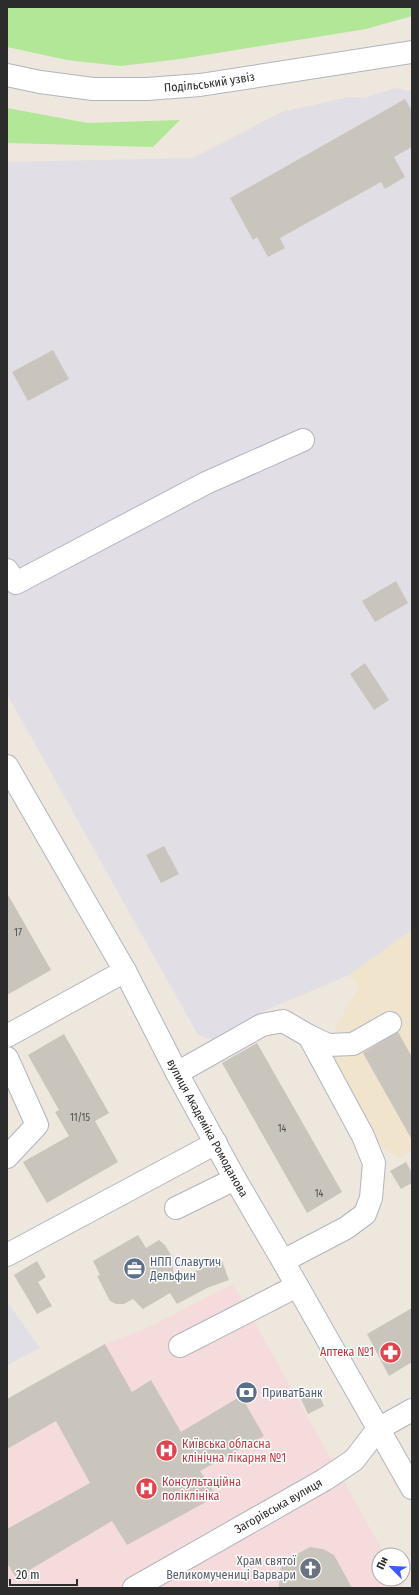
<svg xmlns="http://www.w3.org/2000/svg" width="419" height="1595" viewBox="0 0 419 1595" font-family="'Fira Sans Condensed',sans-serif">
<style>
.industrial{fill:#e1dee6}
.education{fill:#f0e5cc}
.medical{fill:#f5dbdb}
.green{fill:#b1e797}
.building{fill:#c9c5bc}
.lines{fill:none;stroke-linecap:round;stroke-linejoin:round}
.minor-casing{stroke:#b2b4c0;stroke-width:24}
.minor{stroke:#fff;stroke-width:22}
.labels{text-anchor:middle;stroke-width:3;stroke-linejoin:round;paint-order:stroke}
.number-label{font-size:10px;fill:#535250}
.street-label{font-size:12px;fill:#2c2c2c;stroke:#fff}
.service-label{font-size:12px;fill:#4e5e75;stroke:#fff;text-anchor:start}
.health-label{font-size:12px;fill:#be3a42;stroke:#fff;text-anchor:start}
.worship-label{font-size:12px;fill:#5b616d;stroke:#fff;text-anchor:end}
</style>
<rect width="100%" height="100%" fill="#eee7dd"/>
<g class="industrial">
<polygon points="395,88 412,91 412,930 349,975 273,1007 213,1040 198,1035 7,694 7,162 193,158 282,112 349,97 364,98"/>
<polygon points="7,1302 40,1348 7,1365"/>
</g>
<polygon class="education" points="412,930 412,1150 400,1158 384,1149 325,1053 338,1022 360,986 349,975"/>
<polygon class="medical" points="233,1284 385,1555 379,1555 379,1579 398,1579 404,1588 7,1588 7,1399 105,1344 145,1329"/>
<g class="green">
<polygon points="7,7 412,7 412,16 366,29 180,59 121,66 67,60 7,47"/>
<polygon points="7,108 88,123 180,120 153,147 7,143"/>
</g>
<g class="building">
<polygon points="405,99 412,111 412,147 394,157 405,177 385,189 381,182 280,238 285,248 268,257 257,237 253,240 230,198"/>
<polygon points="53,350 69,379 28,401 12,372"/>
<polygon points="396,581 408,603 375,622 362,601"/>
<polygon points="365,663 389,700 374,710 350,674"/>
<polygon points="164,846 179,874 161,883 146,855"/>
<polygon points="7,893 51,970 7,995"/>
<polygon points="398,1032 412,1057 412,1140 363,1053"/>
<polygon points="64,1034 109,1113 95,1121 118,1162 47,1203 23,1162 69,1136 55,1112 59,1110 28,1055"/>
<polygon points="257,1043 342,1192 307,1213 222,1063"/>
<polygon points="406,1162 412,1173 412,1183 401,1189 390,1171"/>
<polygon points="138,1235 146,1248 159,1240 165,1245 172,1257 174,1279 222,1261 229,1280 207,1288 177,1304 170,1293 143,1309 133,1299 124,1304 116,1304 110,1301 97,1276 100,1275 93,1261"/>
<polygon points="37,1261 46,1277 38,1282 52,1306 37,1314 14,1275"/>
<polygon points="412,1308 412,1362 389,1376 367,1334"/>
<polygon points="105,1344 132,1392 151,1380 181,1432 241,1396 264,1436 200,1471 217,1496 127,1545 112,1521 16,1578 7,1563 7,1529 90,1483 56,1421 7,1449 7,1399"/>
<polygon points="317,1391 324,1406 308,1414 301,1399"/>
<polygon points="310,1547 323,1549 334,1555 352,1588 279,1588 279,1574 283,1562"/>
</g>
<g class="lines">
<defs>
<g id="minor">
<path id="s1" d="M7 75 40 82 93 89H147L200 85 412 52"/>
<polyline points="7,570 16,583 206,483 303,440"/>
<path id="s2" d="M7 766 125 971 177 1073 235 1179 283 1261 412 1488"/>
<polyline points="7,1036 125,971"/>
<polyline points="309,1036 328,1045 353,1044 390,1023"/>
<polyline points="7,1058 37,1125 7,1157"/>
<polyline points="177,1073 262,1025 283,1021 309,1036 363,1136 374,1163 371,1198 365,1214 346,1228 283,1261"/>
<polyline points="176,1208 235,1179"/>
<polyline points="7,1255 216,1143"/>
<polyline points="180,1346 297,1286"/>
<path id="s3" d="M134 1588 324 1480 354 1460 378 1429 412 1410"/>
</g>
</defs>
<use href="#minor" class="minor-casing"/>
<use href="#minor" class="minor"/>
</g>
<defs>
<symbol id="office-disc" viewBox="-11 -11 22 22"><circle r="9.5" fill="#5c6f8a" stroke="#fff"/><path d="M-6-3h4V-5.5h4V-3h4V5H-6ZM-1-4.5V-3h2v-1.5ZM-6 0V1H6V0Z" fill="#fff"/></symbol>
<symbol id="pharmacy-disc" viewBox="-11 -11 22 22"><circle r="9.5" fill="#e0444e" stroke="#fff"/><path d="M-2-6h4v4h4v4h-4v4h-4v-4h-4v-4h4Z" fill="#fff"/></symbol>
<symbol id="bank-disc" viewBox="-11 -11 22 22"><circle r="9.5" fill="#5c6f8a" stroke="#fff"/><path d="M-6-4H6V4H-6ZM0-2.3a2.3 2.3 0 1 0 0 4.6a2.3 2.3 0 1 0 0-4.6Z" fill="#fff"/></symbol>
<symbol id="hospital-disc" viewBox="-11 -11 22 22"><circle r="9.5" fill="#e0444e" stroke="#fff"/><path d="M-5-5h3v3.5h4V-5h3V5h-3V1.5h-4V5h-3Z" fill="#fff"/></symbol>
<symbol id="church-disc" viewBox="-11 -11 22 22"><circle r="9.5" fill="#6b7280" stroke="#fff"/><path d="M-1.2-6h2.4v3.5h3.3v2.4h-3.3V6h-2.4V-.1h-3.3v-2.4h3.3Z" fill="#fff"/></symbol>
</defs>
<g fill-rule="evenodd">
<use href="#office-disc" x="122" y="1256" width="25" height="25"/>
<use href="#pharmacy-disc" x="378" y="1340" width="25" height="25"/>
<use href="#bank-disc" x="234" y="1380" width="25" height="25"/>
<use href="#hospital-disc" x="154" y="1438" width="25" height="25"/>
<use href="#hospital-disc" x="134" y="1476" width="25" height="25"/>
<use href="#church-disc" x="298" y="1556" width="25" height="25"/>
</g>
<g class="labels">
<g class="number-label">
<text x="18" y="936">17</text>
<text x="80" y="1121">11/15</text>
<text x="282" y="1132">14</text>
<text x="319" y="1197">14</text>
</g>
<g class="street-label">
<text dy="4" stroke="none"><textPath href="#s1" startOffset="204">Подільський узвіз</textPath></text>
<text dy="4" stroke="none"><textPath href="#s2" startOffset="414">вулиця Академіка Ромоданова</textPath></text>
<text dy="4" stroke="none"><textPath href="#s3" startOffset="166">Загорівська вулиця</textPath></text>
</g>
<g class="service-label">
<text x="150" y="1266">НПП Славутич<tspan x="150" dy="14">Дельфин</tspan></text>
<text x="262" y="1397">ПриватБанк</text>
</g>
<g class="health-label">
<text x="374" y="1356" text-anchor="end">Аптека №1</text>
<text x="182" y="1448">Київська обласна<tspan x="182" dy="14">клінічна лікарня №1</tspan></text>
<text x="162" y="1486">Консультаційна<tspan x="162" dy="14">поліклініка</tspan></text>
</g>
<g class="worship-label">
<text x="296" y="1565">Храм святої<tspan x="296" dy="14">Великомучениці Варвари</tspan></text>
</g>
</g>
<rect width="419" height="1595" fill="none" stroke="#2c2c2c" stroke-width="16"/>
<g transform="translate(391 1567) rotate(294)"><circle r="19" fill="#ffffff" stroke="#ababab"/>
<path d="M0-3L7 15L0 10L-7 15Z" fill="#3a59ff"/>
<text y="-6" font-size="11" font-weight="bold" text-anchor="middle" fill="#2c2c2c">Пн</text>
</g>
<path d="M10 1579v6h67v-6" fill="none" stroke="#2c2c2c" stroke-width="2"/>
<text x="16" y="1579" font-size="12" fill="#2c2c2c" stroke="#ffffff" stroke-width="3" paint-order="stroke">20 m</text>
</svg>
